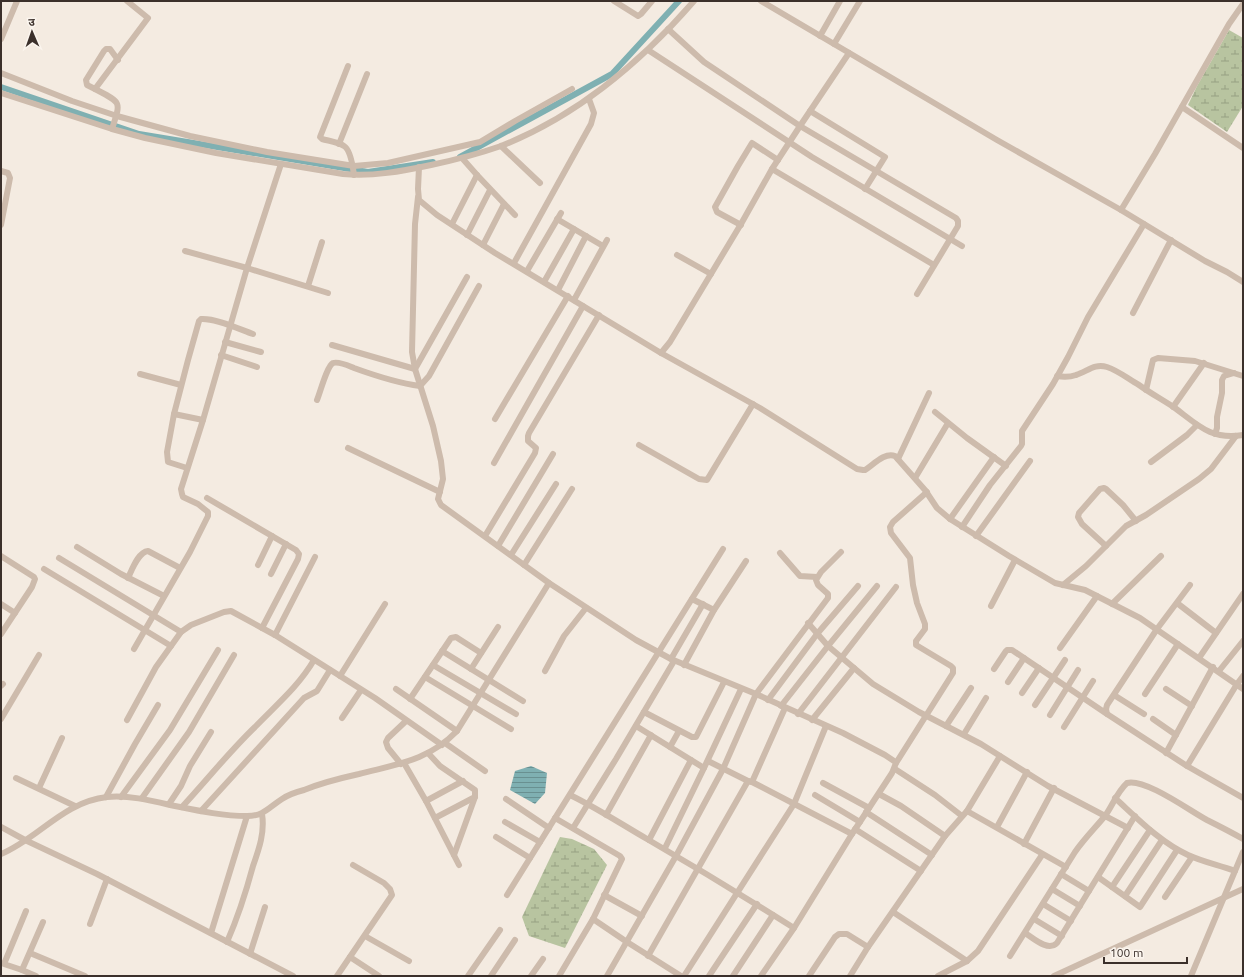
<svg xmlns="http://www.w3.org/2000/svg" width="1244" height="977" viewBox="0 0 1244 977" font-family="Ubuntu,'Noto Sans Devanagari',sans-serif">
<style>
.wetland{fill:url(#wetland-marsh)}
.water{fill:url(#water-rules)}
.lines{fill:none;stroke-linecap:round;stroke-linejoin:round}
.canal{stroke:#7fb0b2;stroke-width:6}
.minor{stroke:#cdbbac;stroke-width:6}
</style>
<defs>
<pattern id="wetland-marsh" width="20" height="14" patternUnits="userSpaceOnUse"><rect width="20" height="14" fill="#b8c4a0"/><path d="M1 5h8M5 5V1M11 12h8M15 12V8" fill="none" stroke="#97a083"/></pattern>
<pattern id="water-rules" width="6" height="5" patternUnits="userSpaceOnUse"><rect width="6" height="5" fill="#7fb0b2"/><path d="M0 2.5h6" fill="none" stroke="#699091"/></pattern>
</defs>
<rect width="100%" height="100%" fill="#f4ebe1"/>
<g class="wetland">
<polygon points="1229,30 1243,38 1243,106 1227,132 1188,105 1197,86"/>
<polygon points="560,837 572,839 594,849 607,865 565,948 529,936 522,917"/>
</g>
<polygon class="water" points="531,766 547,773 545,793 535,804 510,790 515,771"/>
<g class="lines">
<g class="canal">
<polyline points="1,87 139,134 368,172 433,162"/>
<polyline points="460,157 612,74 679,1"/>
</g>
<g class="minor">
<polyline points="614,1 638,16 641,14 652,1"/>
<polyline points="761,1 997,140 1121,210 1205,261 1227,272 1243,282"/>
<polyline points="668,29 704,62 800,126 956,218 958,221 958,226 917,294"/>
<polyline points="820,36 840,1"/>
<polyline points="1,39 17,1"/>
<polyline points="834,44 860,1"/>
<polyline points="648,50 812,157 962,246"/>
<path d="M348 66 320 137 322 139C329 141 338 142 344 146 351 150 353 168 354 175"/>
<polyline points="1,73 72,101 117,116 190,136 267,152 354,166 388,163 480,142 515,121 572,89"/>
<polyline points="95,89 87,85 86,80 104,51 106,49 110,49 118,60"/>
<path d="M1 93 112 129 145 138 216 153 343 174C372 177 403 171 431 165 455 160 478 154 501 146 577 116 641 62 694 1"/>
<polyline points="1182,107 1243,148"/>
<polyline points="810,111 885,157 865,189"/>
<path d="M112 129C121 101 122 103 95 89L148 18 127 1"/>
<polyline points="339,144 367,74"/>
<polyline points="501,146 540,183"/>
<polyline points="462,158 477,175 515,215"/>
<path d="M419 167 418 189 419 200 437 215 495 253 661 353 760 408 857 469 863 470H865C874 464 885 452 895 456L925 490 937 508 950 519 1009 556 1055 583 1085 590 1140 618 1243 689"/>
<polyline points="772,169 934,265"/>
<polyline points="1,171 8,173 10,178 1,225"/>
<polyline points="418,197 415,224 412,352 415,369 433,426 441,461 443,479 438,499 441,505 549,583 636,640 671,659 756,694 843,733 885,755 894,761 896,763 892,773 852,834 794,928 761,976"/>
<polyline points="1121,210 1155,154 1229,24 1243,4"/>
<polyline points="557,219 603,246"/>
<polyline points="452,224 477,175"/>
<polyline points="741,225 717,212 715,207 738,166 752,143 778,160"/>
<polyline points="467,235 490,190"/>
<polyline points="483,245 504,204"/>
<polyline points="185,251 247,268 328,293"/>
<polyline points="677,255 711,274"/>
<polyline points="514,263 591,124 594,113 589,99"/>
<polyline points="527,271 561,213"/>
<polyline points="544,282 574,229"/>
<polyline points="308,286 322,242"/>
<polyline points="558,290 586,236"/>
<polyline points="574,300 607,240"/>
<polyline points="1133,313 1171,240"/>
<polyline points="225,342 261,352"/>
<polyline points="332,345 415,369 467,277"/>
<polyline points="661,353 670,342 741,224 772,169 800,126 849,53"/>
<polyline points="221,355 257,367"/>
<polyline points="140,374 181,385"/>
<path d="M1057 376C1063 377 1070 377 1076 375 1087 372 1094 363 1107 367 1119 371 1128 379 1139 385 1150 393 1163 400 1175 408 1199 426 1211 440 1243 435"/>
<polyline points="1146,390 1153,360 1158,358 1195,361 1243,376"/>
<path d="M317 400C320 393 327 366 333 363 339 361 349 366 354 368 376 376 397 383 420 386L429 376 479 286"/>
<polyline points="1173,407 1204,363"/>
<polyline points="935,412 967,438 1006,466"/>
<polyline points="174,414 203,420"/>
<polyline points="495,419 568,296"/>
<polyline points="1215,434 1217,428 1217,417 1222,393 1222,380 1224,376 1234,373"/>
<polyline points="639,445 699,479 707,480 753,404"/>
<polyline points="348,448 440,492"/>
<polyline points="898,459 929,393"/>
<polyline points="1151,462 1187,435 1197,425"/>
<polyline points="494,463 583,306"/>
<path d="M187 468 168 462 167 452 174 414 188 360 199 321 201 319C216 318 239 329 253 334"/>
<polyline points="915,478 948,423"/>
<polyline points="207,498 296,550 299,554 298,559 262,628"/>
<polyline points="950,519 994,457"/>
<polyline points="962,527 990,485 1021,446 1022,444 1022,431 1053,384 1068,357 1088,317 1144,224"/>
<polyline points="485,536 535,453 536,448 528,441 528,436 529,433 599,315"/>
<polyline points="976,536 1030,461"/>
<polyline points="498,546 553,454"/>
<polyline points="1106,546 1082,524 1078,517 1079,513 1100,489 1104,488 1106,489 1123,505 1136,521"/>
<polyline points="77,547 121,574 164,596"/>
<polyline points="780,553 800,576 817,577"/>
<polyline points="511,555 556,484"/>
<polyline points="1,556 34,577 35,579 32,587 1,634"/>
<polyline points="59,558 181,632"/>
<polyline points="258,565 272,536"/>
<polyline points="524,565 572,489"/>
<polyline points="44,569 171,646"/>
<polyline points="271,574 286,544"/>
<path d="M128 578C132 570 138 552 148 551L180 568"/>
<polyline points="1063,585 1086,566 1126,526 1146,515 1199,479 1211,469 1236,436"/>
<polyline points="1190,585 1157,629 1107,705 1106,709 1107,714 1187,766 1243,798"/>
<polyline points="692,599 714,610"/>
<polyline points="1177,603 1216,633"/>
<polyline points="1,604 15,613"/>
<polyline points="1112,604 1161,556"/>
<polyline points="991,606 1015,560"/>
<polyline points="808,623 828,646 873,684 919,712 981,744 1048,786 1128,828"/>
<polyline points="275,635 315,557"/>
<polyline points="1060,648 1097,596"/>
<polyline points="134,649 190,552 208,516 208,512 198,504 183,497 182,494 181,489 203,420 247,268 281,164"/>
<polyline points="442,651 523,701"/>
<polyline points="1199,658 1243,594"/>
<polyline points="671,659 703,604"/>
<polyline points="433,665 516,714"/>
<polyline points="684,665 714,610 746,561"/>
<polyline points="471,669 498,627"/>
<polyline points="994,669 1006,651 1007,650 1012,650 1107,714"/>
<polyline points="545,671 564,636 586,608"/>
<polyline points="1219,671 1243,641"/>
<polyline points="340,676 385,604"/>
<polyline points="425,677 511,729"/>
<polyline points="1008,682 1024,658"/>
<polyline points="1,686 3,684"/>
<polyline points="396,689 457,731"/>
<polyline points="1166,689 1192,706"/>
<polyline points="1022,693 1039,668"/>
<polyline points="1145,694 1178,644"/>
<polyline points="1114,695 1144,714"/>
<polyline points="410,699 451,638 456,637 459,639 481,653"/>
<polyline points="768,700 817,634 858,586"/>
<polyline points="1035,705 1065,660"/>
<polyline points="781,706 828,646 877,586"/>
<polyline points="644,712 692,737 696,737 724,682"/>
<polyline points="798,714 896,587"/>
<polyline points="1050,715 1078,670"/>
<polyline points="342,718 361,690"/>
<polyline points="1,719 39,655"/>
<polyline points="1153,719 1176,735"/>
<polyline points="127,720 156,667 181,632 191,625 224,612 231,611 275,635 375,698 442,745"/>
<polyline points="812,720 854,668"/>
<polyline points="636,726 704,768"/>
<polyline points="946,726 971,688"/>
<polyline points="1064,727 1093,681"/>
<polyline points="964,734 986,698"/>
<polyline points="445,743 485,771"/>
<polyline points="670,747 679,731"/>
<polyline points="428,753 440,766 475,790 475,797 454,855"/>
<polyline points="1166,753 1213,667"/>
<polyline points="708,761 748,781"/>
<polyline points="404,763 426,801 459,865"/>
<polyline points="896,763 953,673 953,668 951,666 916,645 916,641 925,629 925,624 917,603 913,585 910,558 891,533 890,527 893,522 927,492"/>
<polyline points="401,764 388,748 386,742 388,738 406,721"/>
<polyline points="1187,766 1237,684 1243,676"/>
<polyline points="895,769 935,795 962,816"/>
<polyline points="16,778 75,806"/>
<polyline points="752,782 852,834"/>
<polyline points="823,783 869,808"/>
<polyline points="39,788 62,738"/>
<polyline points="879,794 901,806 945,836"/>
<path d="M570 795C597 808 621 824 647 839 697 868 745 897 794 928"/>
<polyline points="815,795 860,822"/>
<polyline points="106,797 135,744 158,705"/>
<polyline points="121,797 170,730 218,650"/>
<polyline points="142,798 189,732 234,655"/>
<path d="M1115 798C1138 819 1160 842 1188 855 1203 862 1219 865 1235 871"/>
<polyline points="506,799 549,828"/>
<polyline points="426,801 463,781"/>
<polyline points="169,804 181,786 190,766 211,732"/>
<path d="M182 807C206 781 229 752 255 727 276 705 298 687 314 660"/>
<polyline points="201,811 304,698 317,691 330,670"/>
<polyline points="967,811 1066,867"/>
<polyline points="866,812 932,855"/>
<polyline points="606,815 651,735"/>
<polyline points="435,818 475,797"/>
<polyline points="555,818 620,856 622,859 593,919 559,976"/>
<polyline points="505,822 540,842"/>
<polyline points="1,827 25,840 97,874 293,976"/>
<polyline points="997,827 1027,772"/>
<polyline points="573,828 616,759 674,661"/>
<polyline points="855,829 921,871"/>
<polyline points="496,837 530,858"/>
<polyline points="649,840 691,760"/>
<polyline points="1024,844 1054,788"/>
<polyline points="665,848 704,768 741,689"/>
<path d="M1 854C39 838 63 802 107 797 128 795 149 800 170 805 195 810 221 816 247 816 264 816 268 808 282 799 288 795 296 792 304 790 321 783 341 778 359 774 397 764 428 761 457 731L549 583"/>
<polyline points="1061,874 1089,891"/>
<polyline points="1098,877 1140,907 1177,850"/>
<polyline points="1112,887 1150,830"/>
<polyline points="1052,889 1080,906"/>
<polyline points="507,895 723,549"/>
<polyline points="604,895 642,916"/>
<polyline points="1125,896 1162,840"/>
<polyline points="1165,897 1192,857"/>
<polyline points="1043,904 1071,921"/>
<polyline points="26,911 4,964 22,970 43,922"/>
<polyline points="893,912 967,961"/>
<polyline points="593,919 627,942 681,976"/>
<polyline points="1034,919 1062,936"/>
<polyline points="90,924 107,879"/>
<polyline points="211,933 247,816"/>
<path d="M1025 933C1033 938 1048 952 1057 943L1135 816"/>
<polyline points="365,936 409,961"/>
<path d="M227 942C238 917 246 892 253 866 259 849 265 832 262 814"/>
<polyline points="30,953 85,976"/>
<polyline points="250,954 265,907"/>
<polyline points="648,956 748,781 752,782 785,708"/>
<path d="M1010 956 1075 852C1084 839 1095 828 1105 816 1113 805 1117 792 1127 783 1145 778 1190 811 1207 820 1219 826 1231 832 1243 839"/>
<polyline points="350,957 379,976"/>
<polyline points="22,970 36,976"/>
<polyline points="337,976 392,895 390,889 384,883 353,865"/>
<polyline points="468,976 500,930"/>
<polyline points="491,976 515,940"/>
<polyline points="531,976 543,959"/>
<polyline points="607,976 676,856 723,769 756,694 828,598 828,594 818,585 816,580 821,572 841,552"/>
<polyline points="684,976 794,804 826,726"/>
<polyline points="709,976 757,904"/>
<polyline points="733,976 773,915"/>
<polyline points="809,976 835,937 839,934 847,934 868,947"/>
<polyline points="850,976 868,947 945,836 967,811 1000,756"/>
<polyline points="938,976 967,961 978,951 1042,855"/>
<polyline points="1054,976 1243,889"/>
<polyline points="1191,976 1243,852"/>
</g>
</g>
<rect width="1244" height="977" fill="none" stroke="#3b302b" stroke-width="4"/>
<g transform="translate(32 32) rotate(358)" stroke="#fbf5ee" stroke-width="3" paint-order="stroke">
<path d="M0-3L7 15L0 10L-7 15Z" fill="#3b302b"/>
<text y="-6" font-size="11" font-weight="bold" text-anchor="middle" fill="#3b302b">उ</text>
</g>
<path d="M1104 957v6h83v-6" fill="none" stroke="#3b302b" stroke-width="2"/>
<text x="1110" y="957" font-size="12" fill="#3b302b" stroke="#fbf5ee" stroke-width="3" paint-order="stroke">100 m</text>
</svg>
